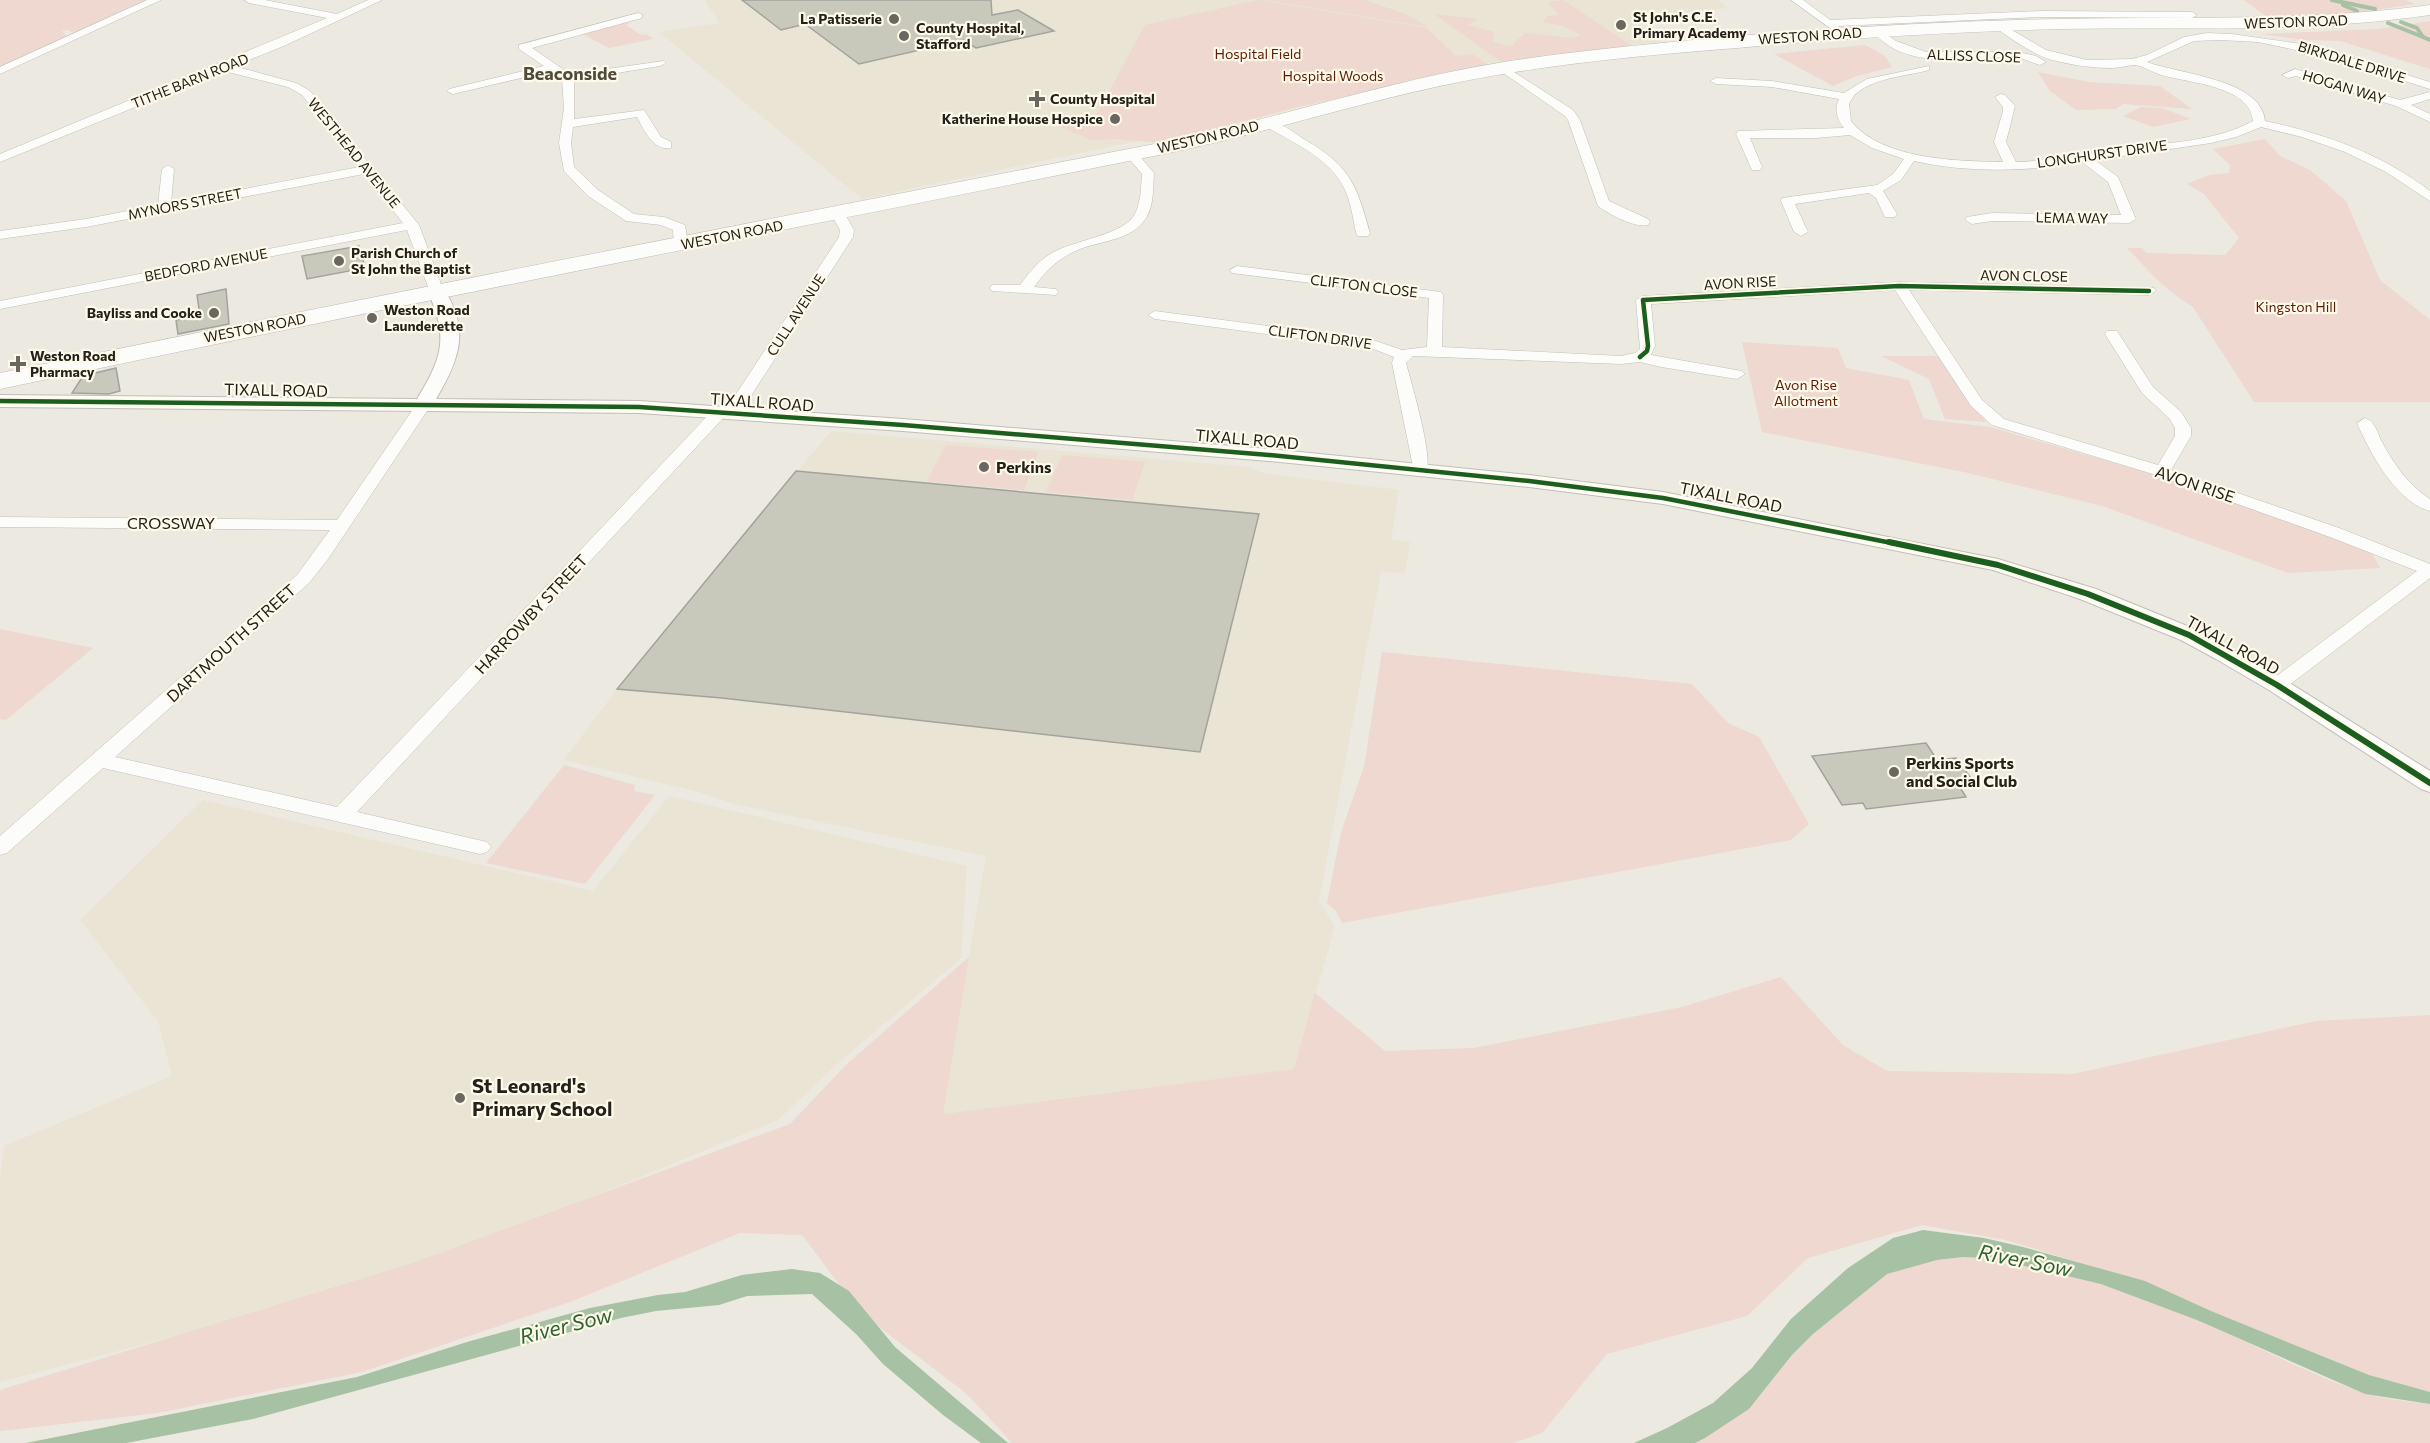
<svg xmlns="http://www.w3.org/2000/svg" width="2430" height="1443" viewBox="0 0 2430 1443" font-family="Commissioner,sans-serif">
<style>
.built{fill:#e9e4d3}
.green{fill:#eed8cf}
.water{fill:#a7c1a4}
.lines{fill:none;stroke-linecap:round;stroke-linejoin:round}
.stream{stroke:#a7c1a4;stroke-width:4}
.building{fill:#c8c9bb;stroke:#a3a39d;stroke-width:1.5}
.minor-casing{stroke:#c1beb8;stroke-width:1}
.tertiary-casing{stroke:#c1beb8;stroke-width:2}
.trunk-casing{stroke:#c1beb8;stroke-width:1}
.minor{fill:#fcfcfa;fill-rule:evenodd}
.tertiary{fill:#fcfcfa;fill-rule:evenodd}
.trunk{fill:#fcfcfa;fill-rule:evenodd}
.cycleway-far1-casing{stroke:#fff9e9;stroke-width:8}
.cycleway-casing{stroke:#fff9e9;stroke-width:10}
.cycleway-far1{stroke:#1b5e20;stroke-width:4.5}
.cycleway{stroke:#1b5e20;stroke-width:6}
.poi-dot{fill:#696760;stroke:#fff9e9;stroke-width:2}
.labels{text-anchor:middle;stroke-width:4.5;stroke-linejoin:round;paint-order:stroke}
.far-poi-label{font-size:14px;font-weight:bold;fill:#23211b;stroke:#fff9e9;text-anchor:start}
.far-street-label{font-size:14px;fill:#23211b;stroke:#fff9e9}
.far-park-label{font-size:14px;fill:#5b1b06;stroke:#fff9e9}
.street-label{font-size:16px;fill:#23211b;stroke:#fff9e9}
.poi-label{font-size:16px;font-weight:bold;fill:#23211b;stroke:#fff9e9;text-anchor:start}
.far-district-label{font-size:18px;font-weight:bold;fill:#4f4b3d;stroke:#fff9e9}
.near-poi-label{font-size:20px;font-weight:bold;fill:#23211b;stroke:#fff9e9;text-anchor:start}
.near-water-label{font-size:21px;font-style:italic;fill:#2c6331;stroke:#fff9e9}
</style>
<rect width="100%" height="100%" fill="#ece9e1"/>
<g class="built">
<polygon points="704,0 1718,0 1728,8 1631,18 1662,42 1629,44 1470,66 1336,99 862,199 659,32 720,23"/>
<polygon points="831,431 1248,467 1263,473 1399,490 1391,540 1410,542 1405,573 1381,572 1319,901 1335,927 1294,1069 942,1114 986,856 738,805 695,791 564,760 617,689"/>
<polygon points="669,796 967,866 961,958 837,1064 778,1120 425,1266 373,1284 0,1382 0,1178 4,1146 172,1076 158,1021 80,920 203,800 593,891"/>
</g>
<g class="green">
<polygon points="0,0 145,0 73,33 69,30 62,31 66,36 0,66"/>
<polygon points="1258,0 1426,28 1456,56 1472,54 1488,65 1298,107 1162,143 1116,139 1091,140 1050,122 1094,120 1145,25"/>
<polygon points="1266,0 1365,0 1408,15 1428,27"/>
<polygon points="1563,0 1632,46 1503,63 1434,14 1478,19 1468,25 1494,32 1493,42 1511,46 1525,33 1574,38 1580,35 1564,26 1543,22 1547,16 1559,15 1548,2"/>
<polygon points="2244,0 2406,0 2415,4 2335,16 2268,18"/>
<polygon points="626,21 629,24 626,25 641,35 646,34 653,39 609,48 580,33"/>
<polygon points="2430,21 2430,69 2340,41 2303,40 2262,34 2378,29"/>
<polygon points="1865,45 1884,55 1892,67 1857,76 1833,86 1774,54"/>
<polygon points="2038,72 2089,82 2160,86 2192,109 2123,104 2116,109 2076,110 2050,91"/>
<polygon points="2141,107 2162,108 2191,119 2153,127 2123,116"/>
<path d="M2265 139 2280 156 2310 170 2346 201 2380 280 2430 320V402H2254L2193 307C2167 292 2147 269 2127 248H2142L2146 253 2225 255 2239 238 2204 194 2187 184 2209 175 2229 173 2230 165 2213 149Z"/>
<polygon points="1742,342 1838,348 1846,368 1909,380 1924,419 1990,427 2156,475 2370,550 2380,568 2288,573 2102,506 1964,472 1762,432"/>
<polygon points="1881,356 1939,356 1986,422 1945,419 1929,379"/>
<polygon points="946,445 1038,452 1024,490 927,481"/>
<polygon points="1062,455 1145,462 1132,500 1046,492"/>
<polygon points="0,629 93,648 6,720 0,719"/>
<polygon points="1382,652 1692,684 1728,723 1759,737 1809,824 1791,840 1342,923 1336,911 1327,903 1341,832 1364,767"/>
<polygon points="564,765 635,785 634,791 655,795 585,884 486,863"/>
<polygon points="969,957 943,1114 1294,1069 1315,993 1385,1051 1474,1048 1682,1007 1781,977 1843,1045 1887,1071 2073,1074 2316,1021 2430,1015 2430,1392 2369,1375 2211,1311 2153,1285 2006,1240 1922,1225 1808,1258 1747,1316 1607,1354 1542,1433 1513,1443 1012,1443 967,1394 861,1313 802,1235 740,1233 570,1302 362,1372 158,1413 0,1431 0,1390 413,1263 790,1124 847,1064"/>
<path d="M1963 1257C2043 1260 2126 1289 2200 1321 2254 1345 2307 1373 2363 1393 2383 1400 2408 1401 2430 1404V1443H1695L1749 1409 1792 1355 1813 1334 1887 1273 1937 1260Z"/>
</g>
<g class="water">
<polygon points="1923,1230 1984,1238 2023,1247 2145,1281 2211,1311 2369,1375 2430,1392 2430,1404 2365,1394 2197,1320 2101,1284 2025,1266 1986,1258 1963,1257 1937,1260 1887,1274 1813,1334 1792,1355 1749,1409 1705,1438 1695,1443 1634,1443 1667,1428 1713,1403 1752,1368 1791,1319 1848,1268 1893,1238"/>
<polygon points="792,1269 820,1273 849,1291 895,1347 1008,1443 981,1443 943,1415 883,1364 856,1334 812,1294 747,1296 719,1305 656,1311 621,1318 253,1419 126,1443 26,1443 357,1377 467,1342 590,1308 658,1295 685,1292 742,1275"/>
</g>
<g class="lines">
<g class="stream">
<polyline points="2332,0 2375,9"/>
<polyline points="2343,5 2357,11"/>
<polyline points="2401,22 2417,28 2423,37 2430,40"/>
<polyline points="2388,23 2423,37"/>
</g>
</g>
<g class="building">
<polygon points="742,0 991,0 992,15 1018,10 1054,31 976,48 963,40 859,64 805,24 781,30"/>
<polygon points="359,246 365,268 307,279 302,256"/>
<polygon points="226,289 229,324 178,334 176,320 200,316 197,295"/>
<polygon points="116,368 120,391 109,394 72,393 83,376"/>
<polygon points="796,471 1259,514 1200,752 722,698 617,689"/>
<polygon points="1926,743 1937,760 1956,758 1976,785 1959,786 1966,797 1866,809 1863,803 1842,805 1812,756"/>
</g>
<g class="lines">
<defs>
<g id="minor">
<polygon points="147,0 161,0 0,74 0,67"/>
<polygon points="244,0 265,0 337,14 368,0 382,0 286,45 234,66 296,83 310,91 419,225 444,292 442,295 432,295 430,292 407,230 0,309 0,301 403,223 364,174 86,227 0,239 0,231 86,219 158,205 162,169 168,165 174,169 171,203 359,167 302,95 288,87 224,71 0,162 0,154 327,18 249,3"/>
<polygon points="1791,0 1803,0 1830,20 2041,11 2192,12 2197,15 2192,18 2041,17 1838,26 1842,30 1837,33"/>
<path d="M638 13 642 14V18L532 48 570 74 664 61 666 63 660 66 574 80V119L644 110 661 137 671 142V148C653 151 644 130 637 117L573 127 571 143 574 167 598 190 634 214 664 217 685 225 688 245 681 249 674 245 673 230 661 225 626 221 588 196 564 171 559 143 564 108 562 79 551 71 453 94 447 91 449 89 544 66 519 49V45Z"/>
<path d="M2000 23 2046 50 2087 60 2132 59 2147 55 2184 37 2207 33 2232 34 2308 45 2430 82V89L2329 57 2258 42 2220 40 2194 41 2147 62C2178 74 2262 79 2265 121 2325 134 2380 153 2430 191V201L2386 172 2345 152 2302 137 2261 127 2236 137 2211 143 2095 160 2118 177 2136 219 2129 223 1992 221 1972 224 1965 220 1967 217 1992 213 2121 215 2108 182 2082 162C2028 172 1968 173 1914 161L1901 180 1883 191 1897 214 1895 217H1885L1876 198 1869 193 1795 204 1808 232 1801 236 1794 232 1781 201 1782 198 1877 185 1893 174 1904 159 1872 148 1850 135 1816 138H1750L1762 167 1760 170H1752L1736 134 1738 131 1844 128C1837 119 1834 110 1839 99L1772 87 1716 84 1710 81 1716 78 1772 81 1844 93 1867 79 1929 66V70C1905 77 1860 78 1849 104L1851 121C1882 160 1957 161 2003 162L1994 142 2003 111V107L1995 97 2001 94 2005 95 2015 106 2006 142 2016 162C2052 161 2086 153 2122 148 2164 143 2215 142 2253 121 2251 87 2192 83 2165 76 2155 74 2144 66 2135 65 2128 65 2119 68 2112 68 2092 68 2072 65 2052 60 2031 53 2014 41 1996 28L1995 26Z"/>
<path d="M1877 28 1896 41 1926 52H2018L2036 56 2046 62 2040 65C2033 63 2025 59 2018 58 1968 53 1910 75 1872 31Z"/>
<path d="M1503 65 1573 110 1580 120 1609 201 1648 219 1650 222 1648 225C1634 228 1609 214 1598 206L1568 120 1565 116 1499 70V66Z"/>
<polygon points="2295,69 2400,100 2430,92 2430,99 2411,105 2430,114 2430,122 2396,106 2296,76 2288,78 2282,75"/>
<path d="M1269 119C1280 123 1292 131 1302 138 1349 165 1356 182 1370 233L1368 236H1358L1356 233C1353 218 1351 202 1344 188 1330 158 1292 142 1265 126V120Z"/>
<path d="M1132 151 1136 152 1154 173C1153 188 1154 205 1146 218 1131 241 1103 240 1080 249 1060 257 1046 270 1034 287L1056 289 1058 292 1056 295 992 291 990 288 992 285H1020C1029 273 1039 260 1052 253 1074 240 1124 235 1135 214 1141 202 1141 187 1142 174L1126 155Z"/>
<polygon points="838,210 843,211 854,230 853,237 738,416 732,418 726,415 357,812 487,842 491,847 487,852 480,854 103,768 7,853 0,855 0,836 297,575 330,530 0,527 0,517 337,520 418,402 428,402 431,405 328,559 309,583 115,757 337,807 713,410 719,408 725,411 839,237 840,230 831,214"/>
<path d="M1237 266 1441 292 1443 295 1442 347 1621 356 1635 353 1640 349 1636 300 1643 296 1899 282 2154 288 2156 291 2149 295 1909 290 1982 400 2004 419 2158 465 2175 436V428L2169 418 2142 393 2105 334 2107 331H2117L2153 387 2181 412 2191 428V436L2171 470 2342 529 2430 564V578L2284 689H2270L2267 685 2270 681 2417 571 2330 537 2156 475 1992 425 1971 406 1895 290 1651 304 1655 346 1651 355 1742 371 1745 374 1737 379 1661 367 1640 362 1621 364 1413 356 1406 363C1411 382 1434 459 1426 472H1414L1392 363 1394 357 1371 348 1155 319 1148 315 1155 311 1373 340 1402 350 1427 347 1429 298 1232 273 1230 270Z"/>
<path d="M2365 418C2375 421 2377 432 2381 440 2393 463 2408 485 2430 499V511C2396 502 2370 453 2357 423Z"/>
</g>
<path id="tertiary" d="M437 287 443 288C471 330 459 360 436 399L639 401 903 419 1269 449 1529 475 1663 492 1998 559 2096 589 2197 630 2232 649 2285 680 2430 771V792L2421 789 2269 690 2216 659 2181 640 2080 599 1993 570 1663 504 1529 487 1269 461 903 431 639 413 0 407V395L417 399C442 358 449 338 428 292L431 288Z"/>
<path id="trunk" d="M2430 5V15C2307 33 2183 27 2059 29 1952 32 1844 38 1737 48 1660 54 1581 61 1503 74 1385 93 1271 133 1154 156 769 233 384 308 0 389V373C384 294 769 219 1154 144 1271 121 1385 81 1504 62 1581 50 1660 43 1738 36 1845 27 1952 21 2059 19 2183 16 2307 22 2430 5Z"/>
</defs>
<use href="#minor" class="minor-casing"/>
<use href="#tertiary" class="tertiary-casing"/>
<use href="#trunk" class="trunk-casing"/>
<use href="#minor" class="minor"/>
<use href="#tertiary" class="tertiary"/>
<use href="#trunk" class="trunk"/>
<defs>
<g id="cycleway-far1">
<polyline points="1640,357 1647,351 1648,346 1643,300 1899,286 2149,291"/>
<polyline points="0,401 639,407 903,425 1269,455 1529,481 1663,498 1897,544"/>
</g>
<polyline id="cycleway" points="1889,542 1998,565 2088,594 2189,635 2277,685 2430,783"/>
</defs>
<use href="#cycleway-far1" class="cycleway-far1-casing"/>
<use href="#cycleway" class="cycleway-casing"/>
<use href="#cycleway-far1" class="cycleway-far1"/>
<use href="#cycleway" class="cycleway"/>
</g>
<g class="poi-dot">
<circle cx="894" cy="19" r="6"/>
<circle cx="1621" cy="25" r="6"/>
<circle cx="904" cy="36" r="6"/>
<path d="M1034 90h6v6h6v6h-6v6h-6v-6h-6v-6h6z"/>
<circle cx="1115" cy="119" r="6"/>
<circle cx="339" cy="261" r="6"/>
<circle cx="214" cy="313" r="6"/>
<circle cx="372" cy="318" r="6"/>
<path d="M15 355h6v6h6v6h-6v6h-6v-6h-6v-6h6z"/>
<circle cx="984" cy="467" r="6"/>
<circle cx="1894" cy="772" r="6"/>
<circle cx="460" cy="1098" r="6"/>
</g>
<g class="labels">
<g class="far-poi-label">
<text x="1633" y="22">St John's C.E.<tspan x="1633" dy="16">Primary Academy</tspan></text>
<text x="882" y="24" text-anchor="end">La Patisserie</text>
<text x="916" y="33">County Hospital,<tspan x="916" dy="16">Stafford</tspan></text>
<text x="1050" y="104">County Hospital</text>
<text x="1103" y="124" text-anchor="end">Katherine House Hospice</text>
<text x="351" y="258">Parish Church of<tspan x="351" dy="16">St John the Baptist</tspan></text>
<text x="384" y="315">Weston Road<tspan x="384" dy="16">Launderette</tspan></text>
<text x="202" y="318" text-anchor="end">Bayliss and Cooke</text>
<text x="30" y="361">Weston Road<tspan x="30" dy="16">Pharmacy</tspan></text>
</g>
<g class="far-street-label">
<text transform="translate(2296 22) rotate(-2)" y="5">WESTON ROAD</text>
<text transform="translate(1810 36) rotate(-4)" y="5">WESTON ROAD</text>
<text transform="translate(1974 56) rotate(2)" y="5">ALLISS CLOSE</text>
<text transform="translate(2352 62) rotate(17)" y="5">BIRKDALE DRIVE</text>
<text transform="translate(190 81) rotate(-22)" y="5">TITHE BARN ROAD</text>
<text transform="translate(2344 87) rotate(17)" y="5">HOGAN WAY</text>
<text transform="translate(1208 137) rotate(-13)" y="5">WESTON ROAD</text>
<text transform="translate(354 153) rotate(51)" y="5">WESTHEAD AVENUE</text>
<text transform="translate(2102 154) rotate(-8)" y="5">LONGHURST DRIVE</text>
<text transform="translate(185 204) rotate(-11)" y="5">MYNORS STREET</text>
<text transform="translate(2072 218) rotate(1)" y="5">LEMA WAY</text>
<text transform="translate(732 235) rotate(-11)" y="5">WESTON ROAD</text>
<text transform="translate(206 265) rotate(-11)" y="5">BEDFORD AVENUE</text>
<text transform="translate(2024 276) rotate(1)" y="5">AVON CLOSE</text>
<text transform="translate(1740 283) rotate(-3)" y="5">AVON RISE</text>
<text transform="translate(1364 286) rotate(7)" y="5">CLIFTON CLOSE</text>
<text transform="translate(796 315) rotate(-57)" y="5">CULL AVENUE</text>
<text transform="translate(255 328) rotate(-11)" y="5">WESTON ROAD</text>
<text transform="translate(1320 337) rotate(8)" y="5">CLIFTON DRIVE</text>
</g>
<g class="far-park-label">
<text x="1258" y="59">Hospital Field</text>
<text x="1333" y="81">Hospital Woods</text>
<text x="2296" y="312">Kingston Hill</text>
<text x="1806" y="390">Avon Rise<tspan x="1806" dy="16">Allotment</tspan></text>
</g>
<g class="street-label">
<text transform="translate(276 390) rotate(1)" y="6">TIXALL ROAD</text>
<text transform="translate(762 402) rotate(4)" y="6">TIXALL ROAD</text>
<text transform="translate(1247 439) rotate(5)" y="6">TIXALL ROAD</text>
<text transform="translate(2195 484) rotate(19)" y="6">AVON RISE</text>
<text transform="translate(1731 497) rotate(11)" y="6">TIXALL ROAD</text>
<text x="171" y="529">CROSSWAY</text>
<text transform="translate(531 614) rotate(-47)" y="6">HARROWBY STREET</text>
<text transform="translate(231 643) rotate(-42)" y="6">DARTMOUTH STREET</text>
<text transform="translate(2233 645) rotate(29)" y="6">TIXALL ROAD</text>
</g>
<g class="poi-label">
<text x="996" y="473">Perkins</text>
<text x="1906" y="769">Perkins Sports<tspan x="1906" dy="18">and Social Club</tspan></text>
</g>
<g class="far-district-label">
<text x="570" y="80">Beaconside</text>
</g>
<g class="near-poi-label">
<text x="472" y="1093">St Leonard's<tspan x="472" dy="23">Primary School</tspan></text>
</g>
<g class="near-water-label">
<text transform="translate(2025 1261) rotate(11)" y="7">River Sow</text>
<text transform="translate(566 1326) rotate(-14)" y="7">River Sow</text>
</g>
</g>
</svg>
